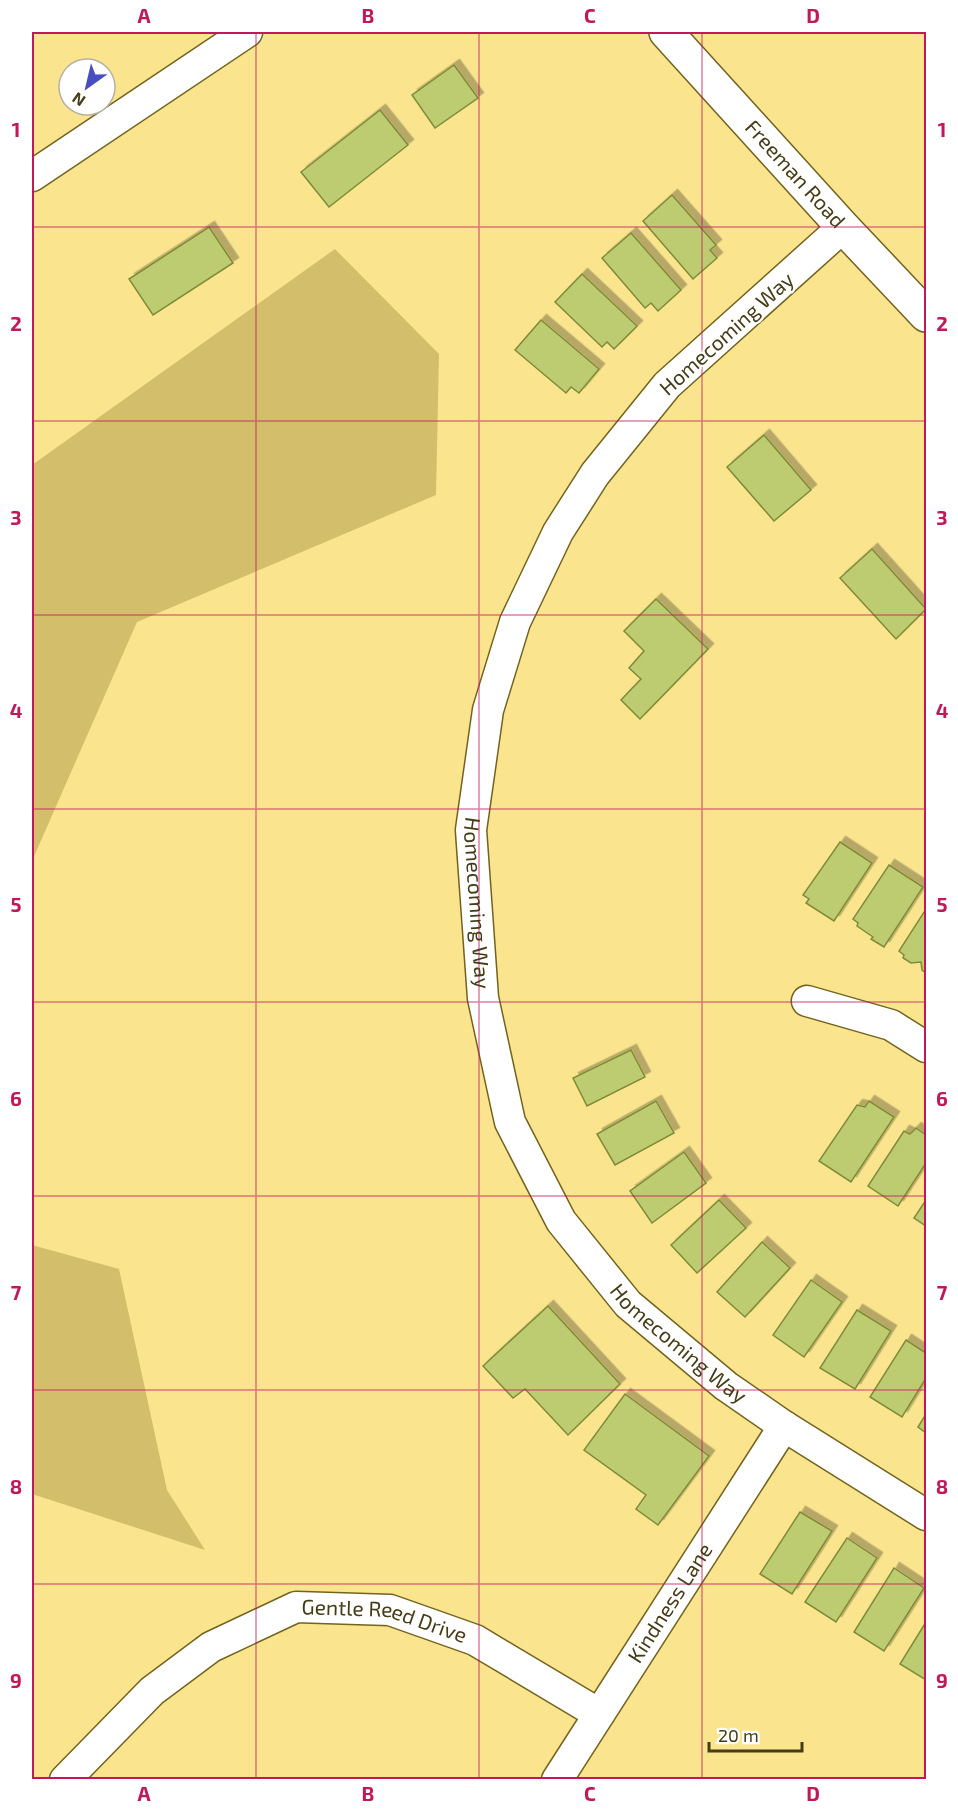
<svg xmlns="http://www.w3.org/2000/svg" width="958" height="1811" viewBox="0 0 958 1811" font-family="'Exo 2',sans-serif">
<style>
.green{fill:#d3bf6b}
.building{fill:#becc71;stroke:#808b37;stroke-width:1.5;filter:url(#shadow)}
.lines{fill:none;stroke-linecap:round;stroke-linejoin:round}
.minor-casing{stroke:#72631f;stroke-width:33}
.tertiary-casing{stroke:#72631f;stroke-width:36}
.minor{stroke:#fff;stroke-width:30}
.tertiary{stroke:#fff;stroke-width:33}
.grid{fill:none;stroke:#c2185b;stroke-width:1.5;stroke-opacity:0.55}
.labels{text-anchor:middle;stroke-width:4.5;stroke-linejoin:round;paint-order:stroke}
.street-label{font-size:21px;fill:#453c18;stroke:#fff}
.neatline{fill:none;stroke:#c2185b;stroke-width:2}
.grid-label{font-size:20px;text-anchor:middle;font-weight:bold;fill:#c2185b}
</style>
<defs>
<filter id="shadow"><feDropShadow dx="5.5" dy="-5.5" stdDeviation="0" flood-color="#0004"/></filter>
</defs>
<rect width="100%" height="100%" fill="#fae58e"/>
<g class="green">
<polygon points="335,249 439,354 436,495 137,622 32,861 32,465"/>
<polygon points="32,1245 119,1269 167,1490 205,1550 32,1494"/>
</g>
<g class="building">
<polygon points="454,65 478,98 435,128 412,95"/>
<polygon points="380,110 408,145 329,207 301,172"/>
<polygon points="672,195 716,245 710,250 717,258 693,279 643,221"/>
<polygon points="209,227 233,263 153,315 129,279"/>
<polygon points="631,233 681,290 658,311 651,303 645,308 602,258"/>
<polygon points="582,274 637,326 614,349 607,342 602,347 555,302"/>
<polygon points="541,320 599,369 579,393 571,387 566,393 515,350"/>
<polygon points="764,435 811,490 774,521 727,467"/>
<polygon points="872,549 926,609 896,639 840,578"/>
<polygon points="656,599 708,649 640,719 621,700 641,679 629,668 644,651 624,631"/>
<polygon points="840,842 872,863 834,921 806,903 809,899 803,895"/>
<polygon points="889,865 923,887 884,947 871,939 873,937 857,926 858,923 853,919"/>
<polygon points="926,909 926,973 922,970 921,962 911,963 903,958 904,955 899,951"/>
<polygon points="631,1050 645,1077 587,1106 573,1078"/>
<polygon points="656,1101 674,1133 615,1165 597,1134"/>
<polygon points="869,1101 894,1117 851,1182 819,1161 857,1105 865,1107"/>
<polygon points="916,1128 926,1135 926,1163 898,1206 868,1186 904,1131 910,1134"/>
<polygon points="684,1152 706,1183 652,1223 630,1191"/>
<polygon points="719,1200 746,1228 697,1273 671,1245"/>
<polygon points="926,1200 926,1226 914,1218"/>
<polygon points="762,1242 790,1268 745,1317 717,1292"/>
<polygon points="811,1280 842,1302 804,1357 773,1335"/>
<polygon points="548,1306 620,1384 568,1435 525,1389 513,1398 483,1366"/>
<polygon points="857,1310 891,1331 855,1389 820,1368"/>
<polygon points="906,1340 926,1353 926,1378 902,1417 870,1397"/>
<polygon points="625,1394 709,1456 658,1525 636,1509 646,1495 584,1450"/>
<polygon points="926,1414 926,1433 918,1427"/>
<polygon points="800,1512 832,1531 792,1594 760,1574"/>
<polygon points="847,1538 877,1558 836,1622 805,1602"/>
<polygon points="894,1568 924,1588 884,1651 854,1632"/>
<polygon points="926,1622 926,1680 900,1664"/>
</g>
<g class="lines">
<defs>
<g id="minor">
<polyline points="32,176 247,32"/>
<path id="s1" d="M843 227 667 385 595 474 558 532 515 622 488 710 471 830 483 998 508 1113 510 1122 561 1221 628 1304 726 1386 784 1426 926 1515"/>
<polyline points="807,1001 891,1025 926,1047"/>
<path id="s2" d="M65 1780 152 1691 211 1647 296 1607 390 1610 475 1640 599 1714"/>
<path id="s3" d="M557 1780 784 1426"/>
</g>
<g id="tertiary">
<path id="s4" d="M666 32 843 227 926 315"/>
</g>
</defs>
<use href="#minor" class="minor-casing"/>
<use href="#tertiary" class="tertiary-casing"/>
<use href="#minor" class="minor"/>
<use href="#tertiary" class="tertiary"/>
</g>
<path class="grid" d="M256 32V1780M479 32V1780M702 32V1780M32 227H926M32 421H926M32 615H926M32 809H926M32 1002H926M32 1196H926M32 1390H926M32 1584H926"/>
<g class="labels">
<g class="street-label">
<text dy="7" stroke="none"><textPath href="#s4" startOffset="192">Freeman Road</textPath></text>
<text transform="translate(727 334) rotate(-42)" y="7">Homecoming Way</text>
<text dy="7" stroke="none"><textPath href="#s1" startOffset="806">Homecoming Way</textPath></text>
<text dy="7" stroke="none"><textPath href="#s1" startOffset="1310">Homecoming Way</textPath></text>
<text dy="7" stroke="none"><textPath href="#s3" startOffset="210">Kindness Lane</textPath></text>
<text dy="7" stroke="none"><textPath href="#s2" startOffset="382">Gentle Reed Drive</textPath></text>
</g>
</g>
<rect width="958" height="1811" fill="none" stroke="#ffffff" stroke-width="66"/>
<g transform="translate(87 87) rotate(214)"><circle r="28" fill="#ffffff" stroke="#b5b1a3" stroke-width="1.5"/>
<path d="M0-4.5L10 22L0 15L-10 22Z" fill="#494dc2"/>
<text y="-9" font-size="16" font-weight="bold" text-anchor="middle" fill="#453c18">N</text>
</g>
<path d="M709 1742v9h93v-9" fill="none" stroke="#453c18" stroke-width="3"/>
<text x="718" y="1742" font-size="18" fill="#453c18" stroke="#ffffff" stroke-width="4.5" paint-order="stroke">20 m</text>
<rect x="33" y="33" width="892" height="1745" class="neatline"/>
<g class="grid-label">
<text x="144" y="23">A</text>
<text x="368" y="23">B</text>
<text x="590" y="23">C</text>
<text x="813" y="23">D</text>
<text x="16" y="137">1</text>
<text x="942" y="137">1</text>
<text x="16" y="331">2</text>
<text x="942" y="331">2</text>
<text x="16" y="525">3</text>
<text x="942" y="525">3</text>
<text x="16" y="718">4</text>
<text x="942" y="718">4</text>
<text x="16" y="912">5</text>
<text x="942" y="912">5</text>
<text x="16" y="1106">6</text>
<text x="942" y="1106">6</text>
<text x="16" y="1300">7</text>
<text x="942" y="1300">7</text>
<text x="16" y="1494">8</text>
<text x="942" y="1494">8</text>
<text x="16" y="1688">9</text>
<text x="942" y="1688">9</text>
<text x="144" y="1801">A</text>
<text x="368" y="1801">B</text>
<text x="590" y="1801">C</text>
<text x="813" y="1801">D</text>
</g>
</svg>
